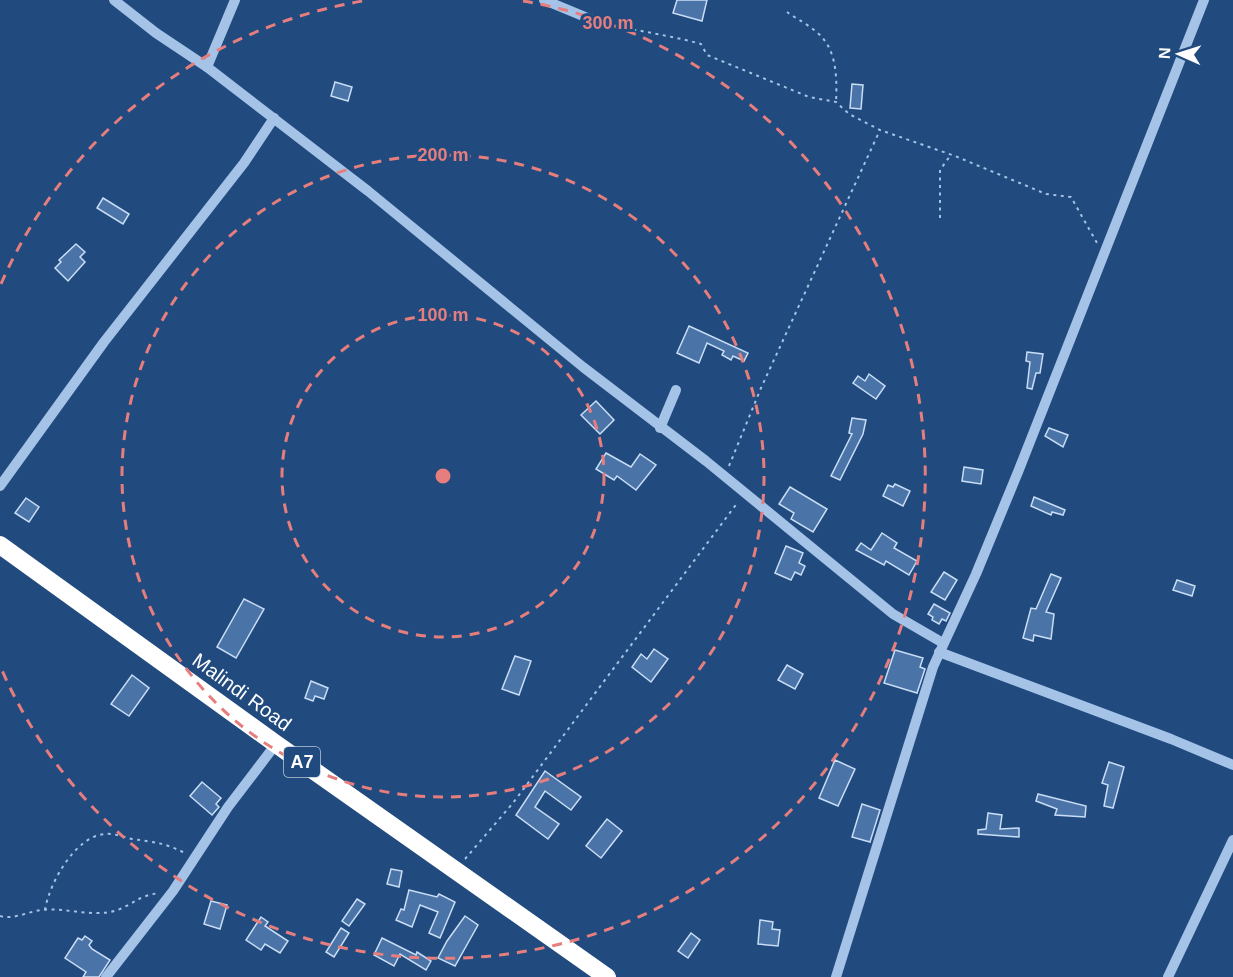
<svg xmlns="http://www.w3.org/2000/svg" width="1233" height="977" viewBox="0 0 1233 977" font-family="Helvetica,sans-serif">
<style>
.building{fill:#4a73a7;stroke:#c9ddf5;stroke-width:1.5}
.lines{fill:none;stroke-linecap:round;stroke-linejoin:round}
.path{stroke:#a5c3e7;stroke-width:2;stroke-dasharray:3 4.5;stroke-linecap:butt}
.minor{stroke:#a5c3e7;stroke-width:10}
.highway{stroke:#fff;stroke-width:18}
.ring{fill:none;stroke:#e67e7e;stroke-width:3;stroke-dasharray:10 8}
.labels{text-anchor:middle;stroke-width:6;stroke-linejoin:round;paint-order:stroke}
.shield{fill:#214a7e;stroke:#bcc9d8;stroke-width:1.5}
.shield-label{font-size:18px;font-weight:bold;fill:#fff}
.street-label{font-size:20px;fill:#fff;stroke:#214a7e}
.centre{fill:#e67e7e;stroke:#214a7e;stroke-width:3}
.ring-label{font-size:18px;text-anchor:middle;font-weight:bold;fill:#e67e7e;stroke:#214a7e;stroke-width:6;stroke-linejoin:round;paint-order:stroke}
</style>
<rect width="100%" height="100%" fill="#214a7e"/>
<g class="building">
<polygon points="677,0 707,0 702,21 673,13"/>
<polygon points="335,82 352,87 348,101 331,96"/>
<polygon points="852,84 863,85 861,109 850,108"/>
<polygon points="103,198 129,214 123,224 97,208"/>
<polygon points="76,244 85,252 80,257 85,262 68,281 55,268 61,262 59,260"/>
<polygon points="689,326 748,353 744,361 733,356 731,360 722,355 724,351 707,343 699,363 677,353"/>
<polygon points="1027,352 1043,354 1040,373 1036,373 1032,389 1027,388 1030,362 1026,361"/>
<polygon points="869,374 885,386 876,399 853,383 858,376 865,381"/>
<polygon points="596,401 614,420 600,434 581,415"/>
<polygon points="852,418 866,420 863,434 840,480 831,476 852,434 849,433"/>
<polygon points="1049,428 1068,435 1063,447 1045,436"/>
<polygon points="606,453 631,467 640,454 656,465 636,490 617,476 614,480 596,469"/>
<polygon points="964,467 983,470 981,484 962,481"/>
<polygon points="895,484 910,491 903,506 883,496 888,485 893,487"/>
<polygon points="790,487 827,509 813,532 791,519 794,513 779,504"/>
<polygon points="1034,497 1065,510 1063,515 1052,512 1051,515 1031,506"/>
<polygon points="26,498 39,507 29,522 15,513"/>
<polygon points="882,533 897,543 894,548 917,561 909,575 886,561 884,565 856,550 861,543 871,550"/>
<polygon points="786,546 803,553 799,563 805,566 801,575 795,572 791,580 775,573"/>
<polygon points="944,572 957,580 945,600 931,592"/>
<polygon points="1051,574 1061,578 1046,612 1054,614 1051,639 1034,635 1033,641 1023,638 1031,608 1036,609"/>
<polygon points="1177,580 1195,586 1192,596 1173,590"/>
<polygon points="244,599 264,609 236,658 217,647"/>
<polygon points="934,604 950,613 946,621 942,619 939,624 932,620 933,617 928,614"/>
<polygon points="654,649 668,659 651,682 632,667 641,654 647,659"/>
<polygon points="895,650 923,658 920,667 925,669 917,693 884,683"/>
<polygon points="515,656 531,661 519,695 502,689"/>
<polygon points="787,665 803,674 795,689 778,680"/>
<polygon points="132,675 149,688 129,716 111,704"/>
<polygon points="311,681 328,688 324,699 315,696 313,701 305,698"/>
<polygon points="835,760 855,769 838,806 819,798"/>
<polygon points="1109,762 1124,767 1113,808 1104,806 1108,785 1102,783"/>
<polygon points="545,771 581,797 571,810 545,791 535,807 559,824 548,839 516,815"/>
<polygon points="202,782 221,798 216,804 219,807 212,815 190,796"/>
<polygon points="1038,794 1086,806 1085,817 1055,815 1057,809 1036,801"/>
<polygon points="862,804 880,810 870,842 852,837"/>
<polygon points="988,813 1002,815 1000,829 1019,828 1019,837 978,834 978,830 986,829"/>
<polygon points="607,819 622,831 601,858 586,846"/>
<polygon points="391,869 402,871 399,887 387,884"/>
<polygon points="409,890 437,897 439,894 455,902 440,938 429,933 438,912 420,905 412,927 396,920 401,909 404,910"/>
<polygon points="357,899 365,904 349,926 342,921"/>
<polygon points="211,901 227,905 220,929 204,924"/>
<polygon points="465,916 478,925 455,966 438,958 447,941"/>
<polygon points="261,917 268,922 265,926 288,941 280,953 265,944 261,950 246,940"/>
<polygon points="760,920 773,922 772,929 780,930 778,946 758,944"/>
<polygon points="341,928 349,933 334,957 326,952"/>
<polygon points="691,933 700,940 688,958 678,951"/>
<polygon points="85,936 92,941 89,945 92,949 110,960 99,977 83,977 86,972 65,958 78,938 82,940"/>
<polygon points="382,938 416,955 417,952 431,961 426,970 400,954 394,966 374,955"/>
</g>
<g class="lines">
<g class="path">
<path d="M787 12C798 20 817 29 825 41 837 57 837 83 836 102"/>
<path d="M604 23C636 31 669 35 701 44L707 55 809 97 836 102 849 114 880 130 955 156 1046 194 1071 197 1097 243"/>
<polyline points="940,218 940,170 950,156"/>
<polyline points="729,466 761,388 880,130"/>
<polyline points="465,859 513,803 738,502"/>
<path d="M45 910C49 884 75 836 105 834 114 833 123 837 132 839 154 842 165 843 185 853"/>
<path d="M0 916C13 920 27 912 41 910 66 907 96 919 120 909 136 902 139 896 159 893"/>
</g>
<g class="minor">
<polyline points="114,0 156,33 207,67 368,191 583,367 706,461 893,614 943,643"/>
<polyline points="544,0 595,21"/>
<polyline points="207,67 235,0"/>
<polyline points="660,428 676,390"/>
<polyline points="0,486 104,342 244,163 274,118"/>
<polyline points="939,652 1171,739 1233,765"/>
<polyline points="106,977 173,891 228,807 276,744"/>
<polyline points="836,977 933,667 976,574 1018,472 1204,0"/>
<polyline points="1168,977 1233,840"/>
</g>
<polyline class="highway" points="0,545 276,744 607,977"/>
</g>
<g class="ring">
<circle cx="443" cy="476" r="161"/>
<circle cx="443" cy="476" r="321"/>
<path d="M1 284A482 482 0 0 1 363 1M523 1A482 482 0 1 1 1 668"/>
</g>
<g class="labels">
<rect class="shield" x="284" y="747" width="36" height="30" rx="4.5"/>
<g class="shield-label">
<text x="302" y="768">A7</text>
</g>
<g class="street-label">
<text transform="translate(242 692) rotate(36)" y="7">Malindi Road</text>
</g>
</g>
<circle cx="443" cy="476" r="9" class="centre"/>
<g class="ring-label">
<text x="608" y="29">300 m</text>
<text x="443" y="161">200 m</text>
<text x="443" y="321">100 m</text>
</g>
<g transform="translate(1179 54) rotate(273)" stroke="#214a7e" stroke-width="4.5" paint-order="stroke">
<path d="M0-4.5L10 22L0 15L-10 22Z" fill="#ffffff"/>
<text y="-9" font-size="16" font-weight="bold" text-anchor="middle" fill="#ffffff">N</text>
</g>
</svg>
